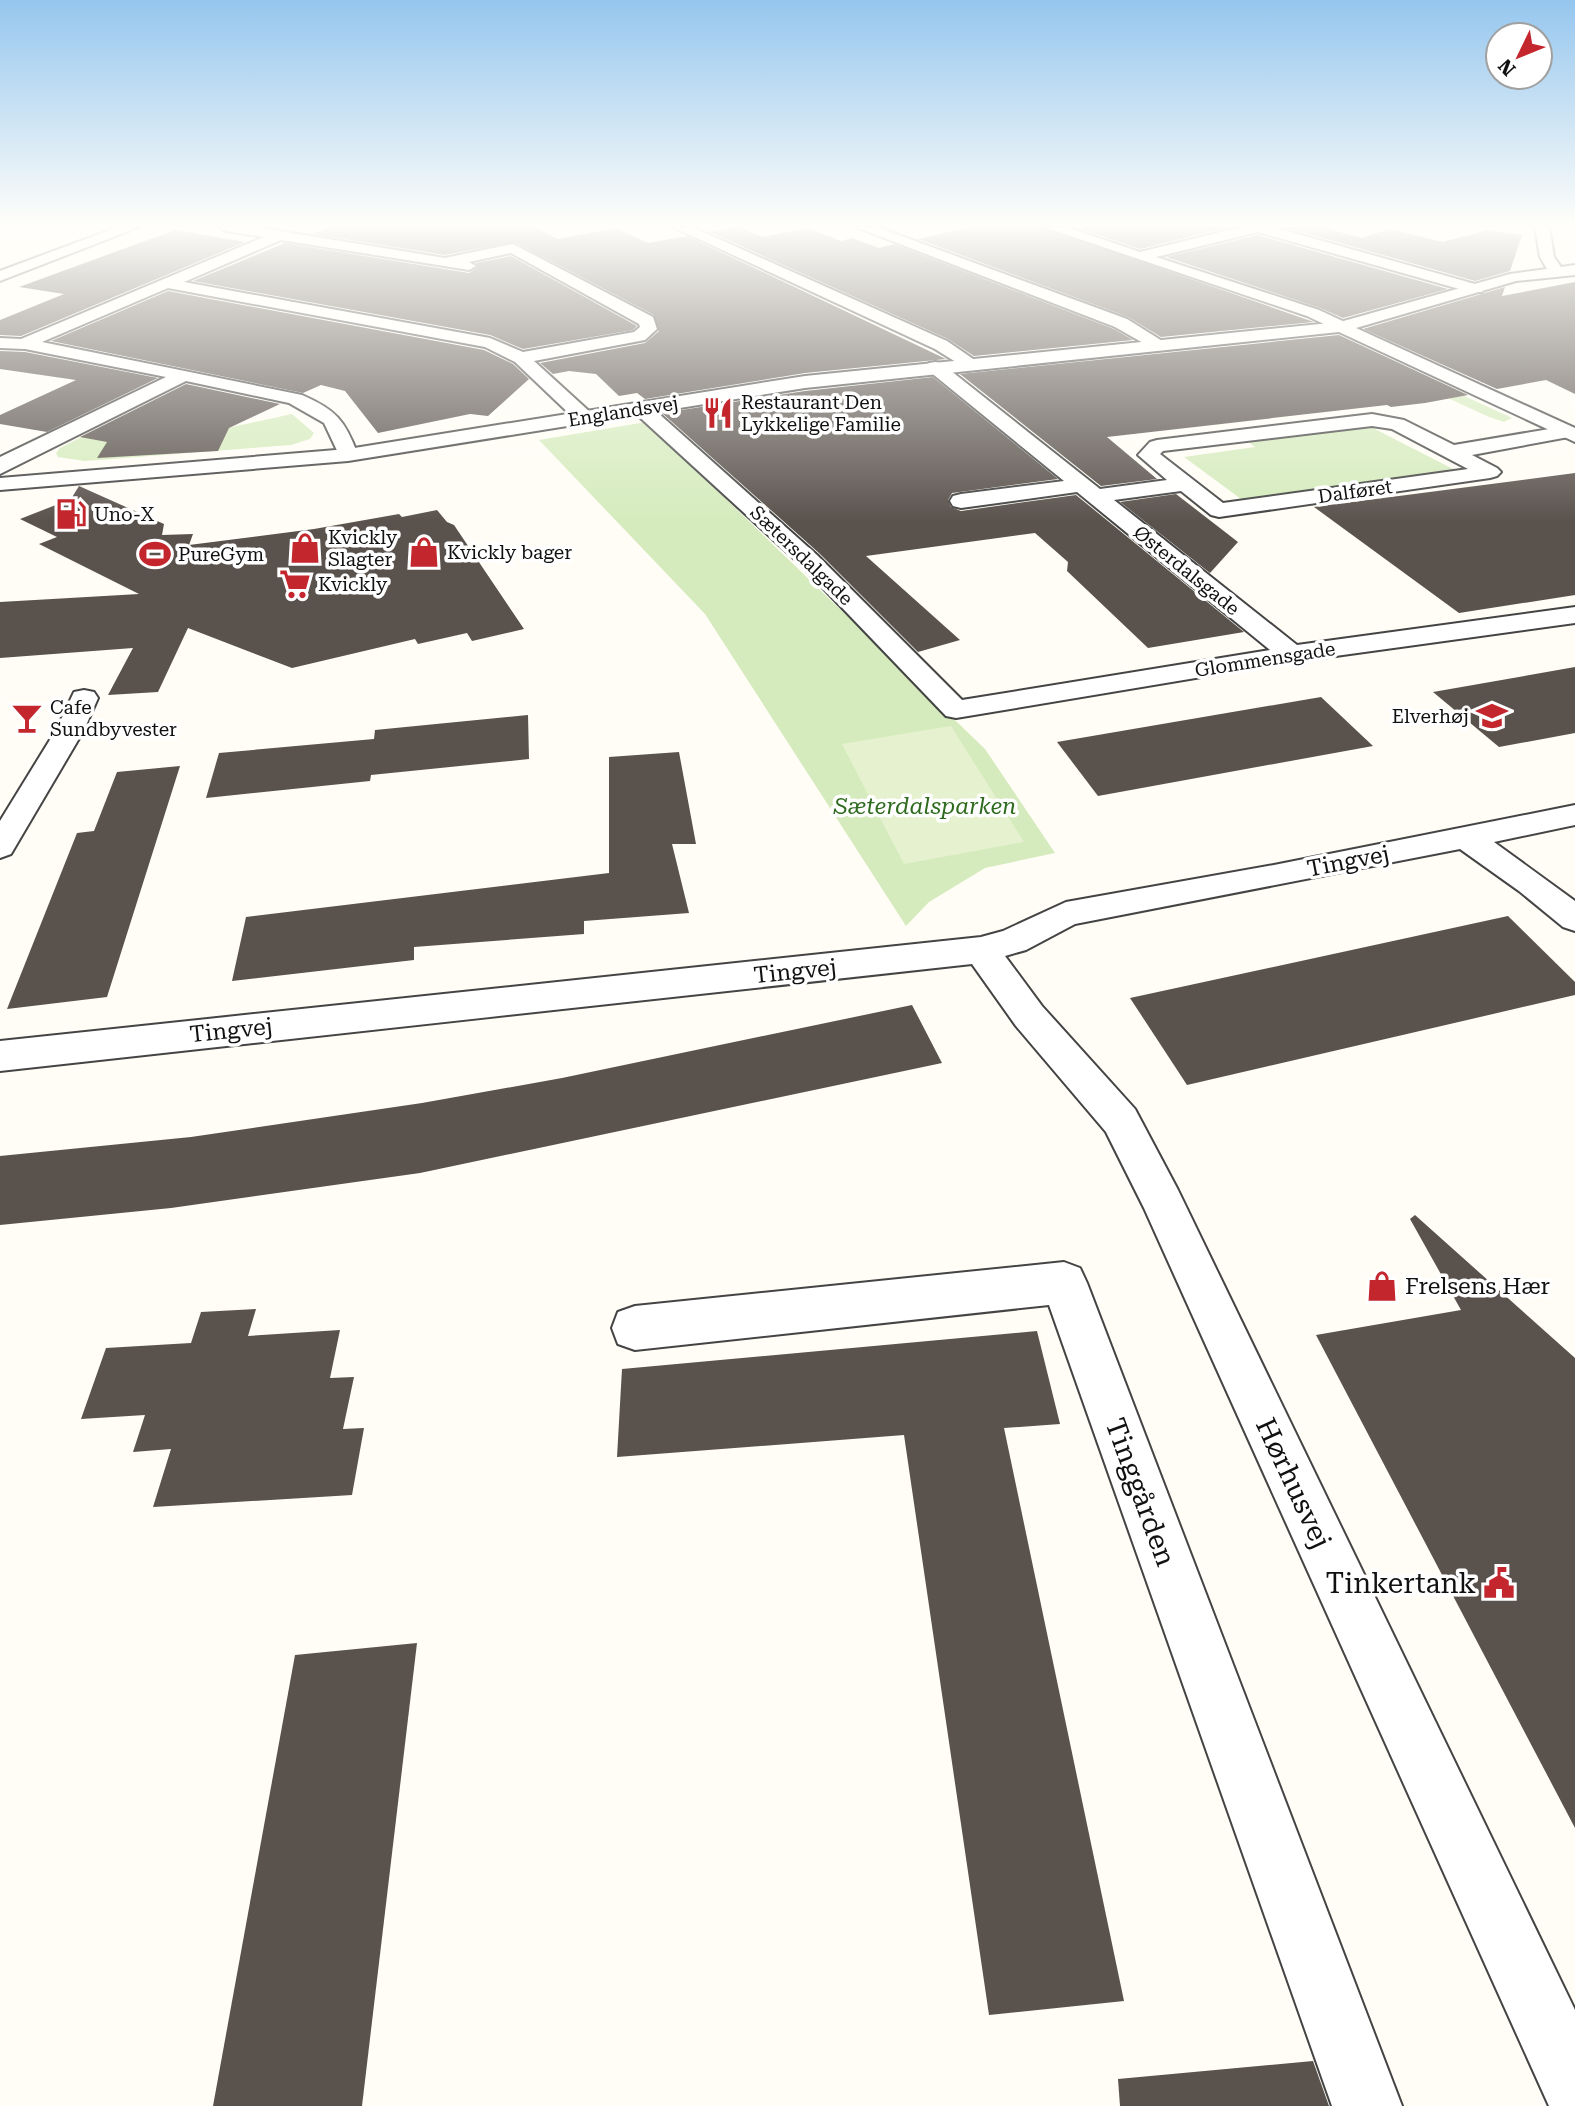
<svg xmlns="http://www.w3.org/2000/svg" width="1575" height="2106" viewBox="0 0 1575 2106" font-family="'Roboto Serif',serif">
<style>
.green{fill:#d5ebbd}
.pitch{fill:#e6f2cf}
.building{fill:#5a524d}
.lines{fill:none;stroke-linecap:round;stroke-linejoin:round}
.minor-casing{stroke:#444;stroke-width:4}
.tertiary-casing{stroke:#444;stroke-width:4}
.minor{fill:#fff;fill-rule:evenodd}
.tertiary{fill:#fff;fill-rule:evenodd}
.labels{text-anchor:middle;stroke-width:7;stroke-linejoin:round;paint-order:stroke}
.far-poi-label{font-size:19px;fill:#111;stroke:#fff;text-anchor:start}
.far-street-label{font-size:19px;fill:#111;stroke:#fff}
.park-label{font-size:23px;font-style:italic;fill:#2f6b1f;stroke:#fff}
.street-label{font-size:23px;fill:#111;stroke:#fff}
.poi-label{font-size:23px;fill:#111;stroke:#fff;text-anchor:start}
.near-street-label{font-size:28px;fill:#111;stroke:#fff}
.near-poi-label{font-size:28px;fill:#111;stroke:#fff;text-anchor:end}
</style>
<rect width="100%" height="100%" fill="#fffdf5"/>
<g class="green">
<polygon points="1419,375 1512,418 1504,422 1489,417 1402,377"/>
<polygon points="126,414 227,428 292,414 314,433 310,439 291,445 85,461 58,457 56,453 60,448"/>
<polygon points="646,422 985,749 1055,853 985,868 929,902 906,926 705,614 539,440"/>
<polygon points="1371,427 1457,471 1241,499 1184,457 1255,447 1247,441"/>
</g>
<polygon class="pitch" points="951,726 1024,842 904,864 842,744"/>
<g class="building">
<polygon points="332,227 535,227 558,239 615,228 648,243 687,236 946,359 805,373 645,399 637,393 619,396 596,374 569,371 553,374 540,363 645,343 659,331 654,315 514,242 445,255 313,234"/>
<polygon points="738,227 762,237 808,228 841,241 852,238 879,248 894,244 1114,329 1133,340 974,356 948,339 710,232"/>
<polygon points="971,227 1042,227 1314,322 1161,337 1128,317 918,239"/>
<polygon points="1076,227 1228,227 1140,249"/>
<polygon points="1284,227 1321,227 1361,238 1390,229 1443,242 1487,230 1522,235 1510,271 1475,281"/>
<polygon points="175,230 245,242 21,336 0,335 0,320 64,294 19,287"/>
<polygon points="1258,235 1448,289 1343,318 1320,308 1166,257"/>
<polygon points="285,243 469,273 478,267 476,263 511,256 637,326 633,330 523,349 490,335 193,281"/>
<polygon points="1575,282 1575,394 1546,380 1497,389 1363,329 1505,287 1502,296"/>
<polygon points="168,291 484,350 513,364 529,379 488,416 470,414 378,433 345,391 321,385 303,393 51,341"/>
<polygon points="1339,335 1468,395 1425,403 1391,407 1387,405 1107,437 1157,479 1101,486 960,374"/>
<polygon points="0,351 25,352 158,378 47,432 0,424 0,415 76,380 0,369"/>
<polygon points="933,377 1058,479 952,493 948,500 951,507 961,511 1076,495 1244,632 1148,648 1067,571 1068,562 1035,533 866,556 960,640 918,652 819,553 662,413 805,391"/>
<polygon points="186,384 280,404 229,428 218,451 97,458 107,442 80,437"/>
<polygon points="1575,473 1575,595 1459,613 1314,507"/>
<polygon points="79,486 164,524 162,535 193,534 189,545 314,529 399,514 402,517 437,510 447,522 454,525 524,629 472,641 467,633 418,644 415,639 292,668 188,628 158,692 108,695 133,648 0,658 0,602 139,594 39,544 57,537 20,519 71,499"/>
<polygon points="1176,494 1238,542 1210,573 1120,502"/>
<polygon points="1575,667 1575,733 1499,747 1433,692"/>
<polygon points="1321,697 1373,746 1098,796 1057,742"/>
<polygon points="528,715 529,759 371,775 370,781 206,798 219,753 374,739 375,730"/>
<polygon points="679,752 696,844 672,844 689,913 584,921 584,934 414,947 414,960 232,981 246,917 609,873 609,757"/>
<polygon points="180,766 107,997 7,1009 77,833 94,831 117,772"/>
<polygon points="1508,916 1575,982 1575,995 1187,1085 1130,998"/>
<polygon points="912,1005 942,1063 420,1173 171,1208 0,1225 0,1156 191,1137 422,1103 562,1078"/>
<polygon points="1415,1215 1575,1358 1575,1828 1316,1335 1461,1310 1410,1219"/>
<polygon points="256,1309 248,1336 340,1330 330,1378 354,1377 343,1429 364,1428 352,1495 153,1507 171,1449 133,1452 145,1415 81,1419 106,1348 191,1343 201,1312"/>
<polygon points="1037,1331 1060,1424 1004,1428 1124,2001 989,2015 904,1435 617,1457 622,1369"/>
<polygon points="417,1643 362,2106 213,2106 295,1655"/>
<polygon points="1313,2061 1329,2106 1120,2106 1118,2079"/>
</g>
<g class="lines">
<defs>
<g id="minor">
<polygon points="118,227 139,227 0,281 0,271"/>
<path d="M219 227H255L445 258 513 244 653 317 657 329 645 340 534 361 591 413 594 417 584 423 577 421 515 362 485 347 168 288 42 342 302 395C336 410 345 420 358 455L355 459H341L324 423 289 403 186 381 0 474V457L166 377 25 349 0 348V338L21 339 264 237 226 231ZM281 240 469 270 476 266 469 262 511 253 639 324 640 327 634 332 523 352 490 338 184 282Z"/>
<polygon points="673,227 692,227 947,341 979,363 976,367 964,367 935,349"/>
<polygon points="856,227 877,227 1127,319 1167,344 1158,349 1152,348 1115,327"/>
<polygon points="1044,227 1066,227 1140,252 1241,227 1273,227 1482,286 1484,289 1482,292 1470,292 1258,232 1156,257 1319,310 1347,323 1349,327 1347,331 1341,332 1307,316"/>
<path d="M935 362 941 363 1100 489 1167 480 1138 455 1150 442 1157 440 1372 414 1404 420 1454 445 1567 426 1574 428V436L1472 455 1497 468 1501 472 1497 476 1490 478 1219 517 1211 515 1181 491 1114 500 1297 645 1575 607V623L1292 662 956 718 946 716 801 565 634 412 631 408 634 404H648L817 555 962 700 1270 650 1077 492 961 508 953 506 950 501 953 496 961 494 1064 481 929 371 926 367 929 363ZM1372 426 1392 429 1468 469 1223 503 1160 454 1163 451Z"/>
<polygon points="84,690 94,692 98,698 84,730 11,854 0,858 0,821 56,730 74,692"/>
<polygon points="1575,805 1575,825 1494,842 1575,901 1575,931 1563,927 1519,891 1460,849 1075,924 1026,950 1005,956 1042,1006 1135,1109 1178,1190 1575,2010 1575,2106 1549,2106 1144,1208 1106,1132 1016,1026 972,964 0,1071 0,1041 981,937 1003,931 1066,902 1274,865"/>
<polygon points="1064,1262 1080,1268 1087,1283 1402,2106 1332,2106 1049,1305 635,1350 618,1344 612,1328 618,1312 635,1306"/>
</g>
<polygon id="tertiary" points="1535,227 1549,227 1554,257 1561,267 1575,265 1575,275 1516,281 1356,328 1575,428 1575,442 1339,332 805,388 348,461 0,490 0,478 348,449 805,376 1340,322 1510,274 1547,269 1540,257"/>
</defs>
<use href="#minor" class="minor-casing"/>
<use href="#tertiary" class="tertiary-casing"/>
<use href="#minor" class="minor"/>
<use href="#tertiary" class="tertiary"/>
</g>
<linearGradient id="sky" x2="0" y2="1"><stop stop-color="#95c6ee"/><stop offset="0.43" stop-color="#fffefa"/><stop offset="1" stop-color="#fffefa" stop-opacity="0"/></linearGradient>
<rect width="1575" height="522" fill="url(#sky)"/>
<defs>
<symbol id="restaurant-bare" viewBox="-9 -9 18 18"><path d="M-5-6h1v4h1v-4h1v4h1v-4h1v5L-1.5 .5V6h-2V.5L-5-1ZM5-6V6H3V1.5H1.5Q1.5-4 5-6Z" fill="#c4262e" stroke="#fff" stroke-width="2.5" paint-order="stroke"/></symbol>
<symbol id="fuel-bare" viewBox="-9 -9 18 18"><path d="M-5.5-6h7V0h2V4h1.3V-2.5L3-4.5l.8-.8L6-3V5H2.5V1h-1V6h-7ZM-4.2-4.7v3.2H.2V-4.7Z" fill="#c4262e" stroke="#fff" stroke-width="2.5" paint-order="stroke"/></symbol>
<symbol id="shop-bare" viewBox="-9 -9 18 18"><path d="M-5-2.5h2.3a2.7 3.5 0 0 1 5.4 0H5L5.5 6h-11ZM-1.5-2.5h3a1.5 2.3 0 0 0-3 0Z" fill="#c4262e" stroke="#fff" stroke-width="2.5" paint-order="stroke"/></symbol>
<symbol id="stadium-bare" viewBox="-9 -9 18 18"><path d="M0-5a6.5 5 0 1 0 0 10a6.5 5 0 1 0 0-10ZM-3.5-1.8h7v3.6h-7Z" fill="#c4262e" stroke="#fff" stroke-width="2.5" paint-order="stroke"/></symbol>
<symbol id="supermarket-bare" viewBox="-9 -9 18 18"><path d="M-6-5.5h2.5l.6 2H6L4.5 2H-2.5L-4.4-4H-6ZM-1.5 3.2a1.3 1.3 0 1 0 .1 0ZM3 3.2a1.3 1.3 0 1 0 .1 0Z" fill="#c4262e" stroke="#fff" stroke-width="2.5" paint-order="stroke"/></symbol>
<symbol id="school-bare" viewBox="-9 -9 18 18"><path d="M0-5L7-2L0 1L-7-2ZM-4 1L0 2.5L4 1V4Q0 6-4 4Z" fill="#c4262e" stroke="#fff" stroke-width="2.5" paint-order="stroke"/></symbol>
<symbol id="bar-bare" viewBox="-9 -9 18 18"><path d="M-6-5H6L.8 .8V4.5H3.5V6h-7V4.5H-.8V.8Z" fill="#c4262e" stroke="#fff" stroke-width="2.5" paint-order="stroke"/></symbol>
<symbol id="civic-bare" viewBox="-9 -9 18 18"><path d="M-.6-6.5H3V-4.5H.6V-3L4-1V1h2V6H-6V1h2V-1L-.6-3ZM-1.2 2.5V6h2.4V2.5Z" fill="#c4262e" stroke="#fff" stroke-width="2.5" paint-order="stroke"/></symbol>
</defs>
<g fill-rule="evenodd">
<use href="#restaurant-bare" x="696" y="391" width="44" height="44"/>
<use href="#fuel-bare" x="49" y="492" width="44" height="44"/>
<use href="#shop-bare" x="283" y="526" width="44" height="44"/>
<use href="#shop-bare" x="402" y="530" width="44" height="44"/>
<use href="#stadium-bare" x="133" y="532" width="44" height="44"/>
<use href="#supermarket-bare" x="273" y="562" width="44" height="44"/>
<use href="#school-bare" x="1470" y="694" width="44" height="44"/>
<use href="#bar-bare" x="5" y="696" width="44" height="44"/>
<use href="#shop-bare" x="1360" y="1264" width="44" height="44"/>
<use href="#civic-bare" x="1477" y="1561" width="44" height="44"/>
</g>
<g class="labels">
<g class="far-poi-label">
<text x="741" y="409">Restaurant Den<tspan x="741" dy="22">Lykkelige Familie</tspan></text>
<text x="94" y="521">Uno-X</text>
<text x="328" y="544">Kvickly<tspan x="328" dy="22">Slagter</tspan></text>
<text x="447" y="559">Kvickly bager</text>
<text x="178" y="561">PureGym</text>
<text x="318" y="591">Kvickly</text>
<text x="50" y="714">Cafe<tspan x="50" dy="22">Sundbyvester</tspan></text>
<text x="1469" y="723" text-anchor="end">Elverhøj</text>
</g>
<g class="far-street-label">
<text transform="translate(623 411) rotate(-9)" y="7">Englandsvej</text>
<text transform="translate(1355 491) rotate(-8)" y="7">Dalføret</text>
<text transform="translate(802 555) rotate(44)" y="7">Sætersdalgade</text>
<text transform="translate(1187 570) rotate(39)" y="7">Østerdalsgade</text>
<text transform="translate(1265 659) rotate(-9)" y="7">Glommensgade</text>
</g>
<g class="park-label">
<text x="925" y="814">Sæterdalsparken</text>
</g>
<g class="street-label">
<text transform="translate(1348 861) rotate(-11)" y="8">Tingvej</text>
<text transform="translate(795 971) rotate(-6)" y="8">Tingvej</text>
<text transform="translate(231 1030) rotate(-6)" y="8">Tingvej</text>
</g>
<g class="poi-label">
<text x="1405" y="1294">Frelsens Hær</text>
</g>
<g class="near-street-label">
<text transform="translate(1294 1483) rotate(65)" y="10">Hørhusvej</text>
<text transform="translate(1141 1492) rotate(70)" y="10">Tinggården</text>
</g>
<g class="near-poi-label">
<text x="1476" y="1593">Tinkertank</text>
</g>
</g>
<g transform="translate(1519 56) rotate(227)"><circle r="33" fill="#ffffff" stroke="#a0a0a0" stroke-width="2"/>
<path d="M0-5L12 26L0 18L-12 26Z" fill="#c4262e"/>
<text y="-10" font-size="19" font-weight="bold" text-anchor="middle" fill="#111111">N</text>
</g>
</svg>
